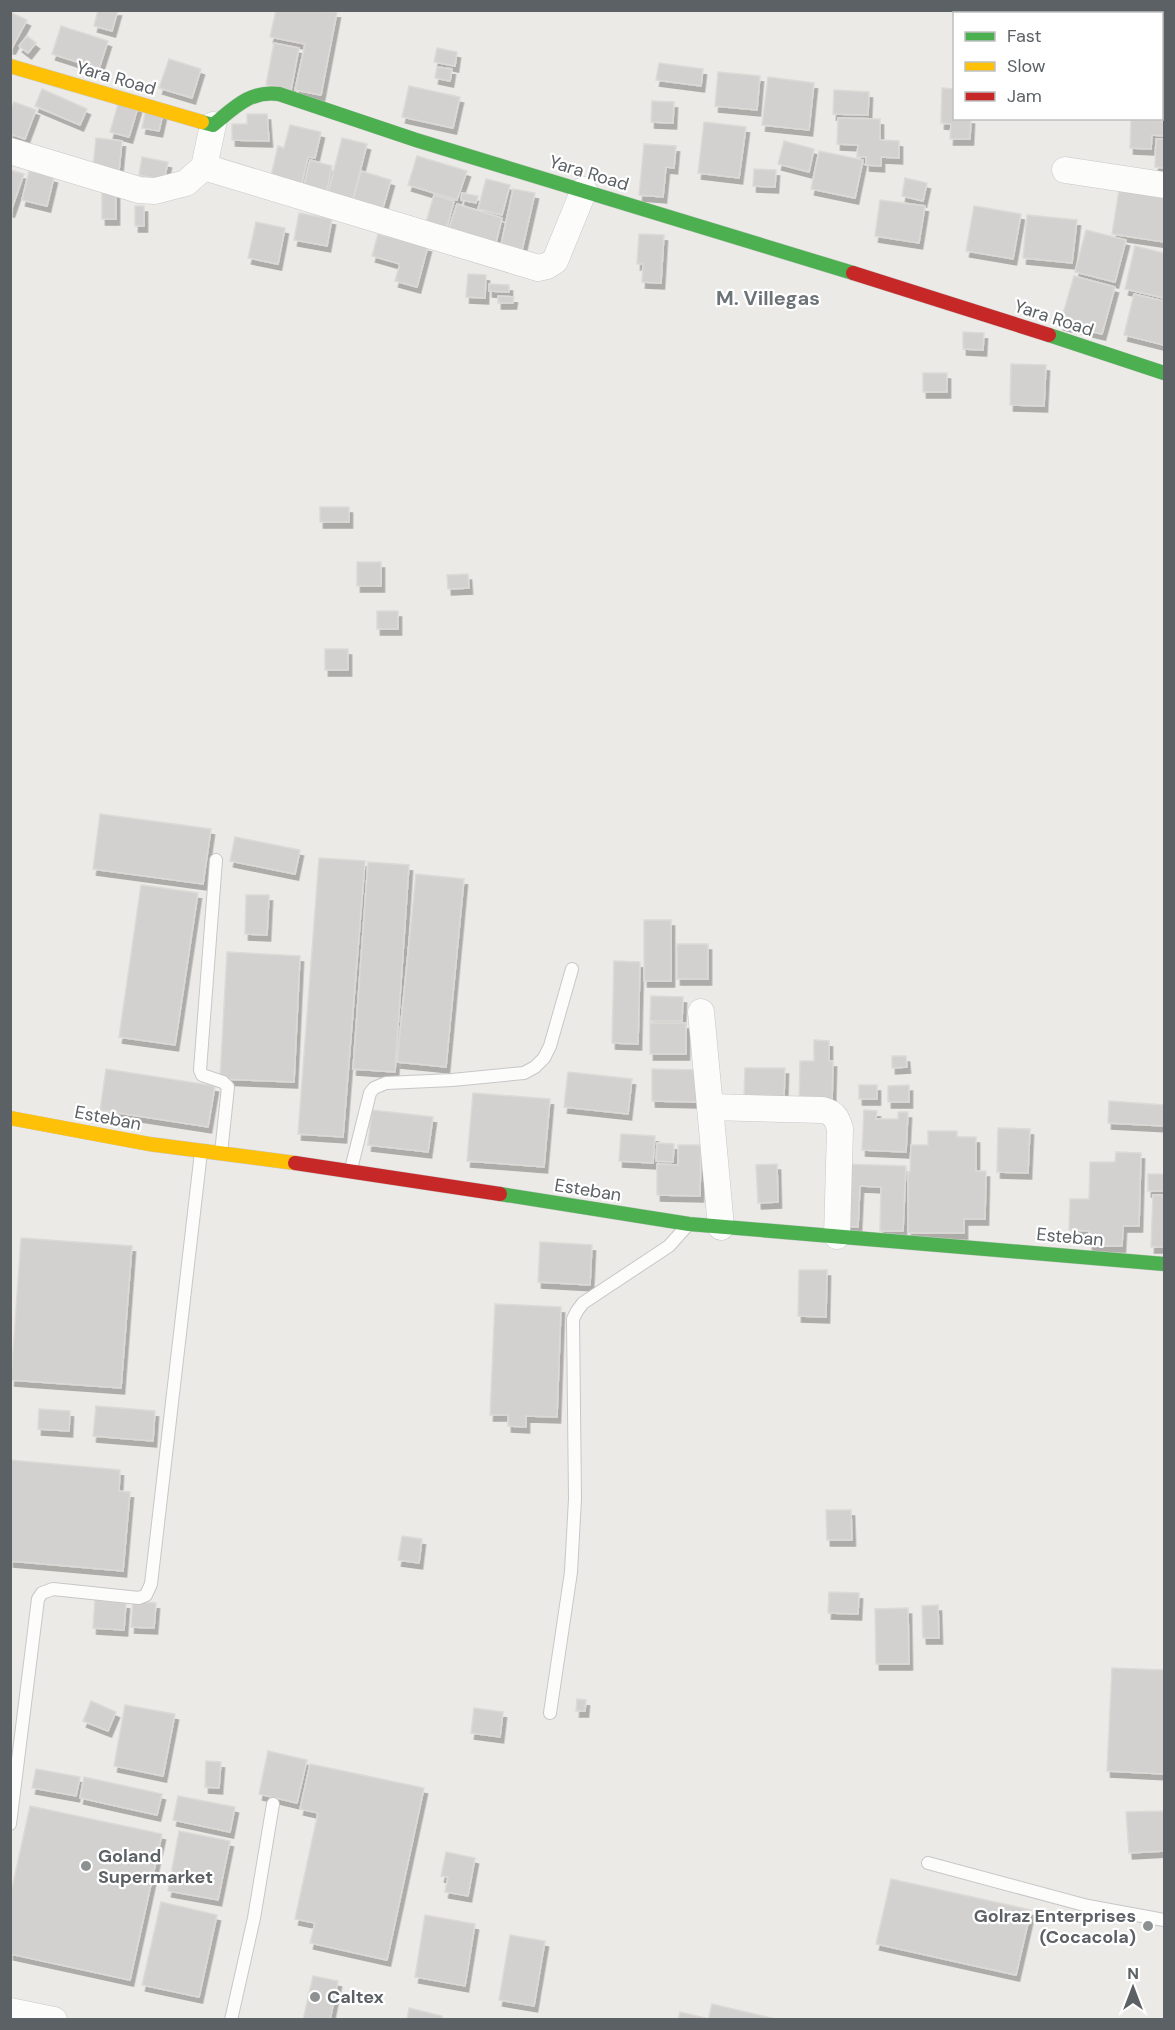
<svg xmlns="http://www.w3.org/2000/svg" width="1175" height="2030" viewBox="0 0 1175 2030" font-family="'DM Sans',sans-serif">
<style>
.building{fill:#d3d1d0;stroke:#dcdad6;stroke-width:1.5;filter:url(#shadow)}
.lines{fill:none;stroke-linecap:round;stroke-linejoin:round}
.lane-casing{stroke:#c7c7c7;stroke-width:14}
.street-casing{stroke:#c7c7c7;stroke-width:27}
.fast-casing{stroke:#c8c9c9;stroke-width:15}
.slow-casing{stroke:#c8c9c9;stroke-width:15}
.jam-casing{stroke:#c8c9c9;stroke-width:15}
.lane{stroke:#fcfcfb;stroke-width:12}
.street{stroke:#fcfcfb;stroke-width:26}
.fast{stroke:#4caf50;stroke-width:14}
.slow{stroke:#ffc107;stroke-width:14}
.jam{stroke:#c62828;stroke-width:14}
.poi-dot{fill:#8e9192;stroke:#fff;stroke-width:2}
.labels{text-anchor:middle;stroke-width:4.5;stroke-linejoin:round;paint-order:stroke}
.street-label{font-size:18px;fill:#5c6165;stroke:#fff}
.poi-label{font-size:18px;font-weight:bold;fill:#5c6165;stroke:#fff;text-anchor:start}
.neighbourhood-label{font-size:20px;font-weight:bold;fill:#6d7477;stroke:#fff}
</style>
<defs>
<filter id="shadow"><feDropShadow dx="3.5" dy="6" stdDeviation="0" flood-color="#0004"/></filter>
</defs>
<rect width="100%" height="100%" fill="#eceae7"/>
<g class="building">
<polygon points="98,10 118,10 112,31 94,26"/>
<polygon points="276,10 337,12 321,95 295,90 305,44 270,37"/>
<polygon points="10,12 27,20 12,48 10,48"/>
<polygon points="61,26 108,41 99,69 52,54"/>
<polygon points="27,36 36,43 28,53 19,46"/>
<polygon points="274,43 299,48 291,90 266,85"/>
<polygon points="437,48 457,52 455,66 434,62"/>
<polygon points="169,59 201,69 192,98 159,88"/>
<polygon points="659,63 703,69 701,86 656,80"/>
<polygon points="437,67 452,69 450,81 435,78"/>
<polygon points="718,72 760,76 757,110 715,106"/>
<polygon points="768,77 814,83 809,130 762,125"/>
<polygon points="409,86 460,97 453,128 402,117"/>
<polygon points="942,88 954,89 954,118 971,118 970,139 950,139 951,124 941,123"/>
<polygon points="42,89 87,109 80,125 35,106"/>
<polygon points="834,90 869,92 868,115 833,114"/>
<polygon points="119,101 138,107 129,137 110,132"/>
<polygon points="652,101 674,102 673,123 651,122"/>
<polygon points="14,102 36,110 25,139 10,134 10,110"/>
<polygon points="146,110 163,113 159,131 142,128"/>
<polygon points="247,114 267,114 269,141 232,140 232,124 247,124"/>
<polygon points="838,118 880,119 880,140 899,141 899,158 881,157 881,166 866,165 866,157 857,157 858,145 837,144"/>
<polygon points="1131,119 1164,121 1163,136 1152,135 1151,149 1130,148"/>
<polygon points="704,122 746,127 739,178 698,173"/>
<polygon points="290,125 321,132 315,158 308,157 301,187 270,180 278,146 284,148"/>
<polygon points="96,138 122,141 119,171 93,167"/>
<polygon points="342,138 367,144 352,203 327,197"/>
<polygon points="1156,139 1164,139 1164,168 1155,167"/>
<polygon points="784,141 814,149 809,172 778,164"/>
<polygon points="644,144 676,146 674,168 666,167 663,197 639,195"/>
<polygon points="819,151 863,160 855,198 811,189"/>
<polygon points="417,156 467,171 457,200 408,185"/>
<polygon points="142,157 168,162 164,180 139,175"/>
<polygon points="310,160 332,166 326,194 303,189"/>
<polygon points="754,169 776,170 775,187 753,186"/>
<polygon points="10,170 24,174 11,211 10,211"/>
<polygon points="29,171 54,177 47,206 22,200"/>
<polygon points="361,171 391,180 381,215 351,207"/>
<polygon points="905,178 927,183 923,201 902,196"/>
<polygon points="486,179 510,185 502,215 478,209"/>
<polygon points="513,189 535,193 522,250 501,245"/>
<rect x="102" y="190" width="14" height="29"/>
<polygon points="1119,190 1164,198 1164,242 1112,234"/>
<polygon points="462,193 478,196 476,203 461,200"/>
<polygon points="434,195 454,201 446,231 425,226"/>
<polygon points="880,200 925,206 919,243 875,236"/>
<polygon points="457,204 502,218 495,247 447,234"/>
<rect x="135" y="206" width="9" height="20"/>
<polygon points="974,206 1021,214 1013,259 966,251"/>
<polygon points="299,213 332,219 327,246 294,240"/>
<polygon points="1027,215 1077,220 1072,263 1023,258"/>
<polygon points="256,222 285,228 278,264 248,258"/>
<polygon points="1086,230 1126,240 1115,282 1075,272"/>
<polygon points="378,234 428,246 417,287 395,281 400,264 372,256"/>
<polygon points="639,234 664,235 661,283 642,282 643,264 637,264"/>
<polygon points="1135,246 1164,253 1164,298 1125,289"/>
<polygon points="468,274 486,275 485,298 466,297"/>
<polygon points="1074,276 1115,287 1102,334 1060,324"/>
<polygon points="489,284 509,285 509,292 489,291"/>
<polygon points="1134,294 1164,301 1164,345 1124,335"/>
<polygon points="498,296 514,297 513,303 498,303"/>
<polygon points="963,332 984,333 983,350 963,349"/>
<polygon points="1011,364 1046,365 1044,406 1010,405"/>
<rect x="923" y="373" width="24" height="19"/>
<rect x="320" y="507" width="29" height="15"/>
<rect x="357" y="562" width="24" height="24"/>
<polygon points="468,574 469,588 448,589 447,575"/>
<rect x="377" y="611" width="21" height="18"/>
<rect x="325" y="649" width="23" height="21"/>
<polygon points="100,814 211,829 203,884 93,869"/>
<polygon points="235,837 300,850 295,874 230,861"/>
<polygon points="319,858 365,861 343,1137 298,1134"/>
<polygon points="368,862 409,865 395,1072 353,1069"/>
<polygon points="416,874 464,879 446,1067 397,1062"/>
<polygon points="141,885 198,893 175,1045 119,1037"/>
<polygon points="246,895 269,895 267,935 245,934"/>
<rect x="644" y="920" width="27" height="61"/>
<rect x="677" y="944" width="31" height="35"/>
<polygon points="227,952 300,956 294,1082 220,1079"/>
<polygon points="614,961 640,962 638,1044 612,1043"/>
<polygon points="651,996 683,997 682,1021 650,1021"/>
<rect x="650" y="1023" width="36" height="31"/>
<polygon points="814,1040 829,1041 829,1061 833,1061 832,1104 799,1104 800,1061 814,1061"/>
<polygon points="892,1056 906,1056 907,1067 892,1068"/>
<polygon points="745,1068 785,1068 784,1098 744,1097"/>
<polygon points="106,1069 215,1086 208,1127 100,1110"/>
<polygon points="652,1069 698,1070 697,1102 652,1101"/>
<polygon points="568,1072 632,1079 628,1114 564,1107"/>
<rect x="859" y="1085" width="18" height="14"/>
<polygon points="909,1085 909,1102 888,1102 888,1086"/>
<polygon points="473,1093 550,1099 544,1167 467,1161"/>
<polygon points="1109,1101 1164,1105 1164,1126 1108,1123"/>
<polygon points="372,1110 433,1117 428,1152 368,1145"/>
<polygon points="864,1110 877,1111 876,1119 898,1119 898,1112 908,1112 906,1152 862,1150"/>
<polygon points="998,1128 1030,1129 1028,1173 997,1172"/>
<polygon points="928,1131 957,1131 957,1137 976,1137 976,1171 986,1171 985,1219 964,1219 964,1233 908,1233 908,1172 910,1172 911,1145 928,1145"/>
<polygon points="621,1134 655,1136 653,1163 619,1161"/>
<polygon points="657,1143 674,1144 673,1162 656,1161"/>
<polygon points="678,1145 701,1145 700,1196 657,1195 657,1164 678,1165"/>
<polygon points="1116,1152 1141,1153 1139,1226 1123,1226 1122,1246 1089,1246 1089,1231 1069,1230 1070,1199 1089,1199 1090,1162 1115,1162"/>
<polygon points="777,1164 778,1202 758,1203 756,1165"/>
<polygon points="841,1164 906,1166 903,1231 880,1231 881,1187 860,1186 858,1227 839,1226"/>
<rect x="1148" y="1174" width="16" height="17"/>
<polygon points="1153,1195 1164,1195 1164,1247 1151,1247"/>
<polygon points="21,1238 132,1246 121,1388 11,1380"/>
<polygon points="540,1242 592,1245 590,1285 538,1282"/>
<polygon points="799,1270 827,1270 826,1317 798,1316"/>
<polygon points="495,1304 561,1307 557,1417 526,1416 526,1427 508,1426 508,1415 490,1415"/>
<polygon points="96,1406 155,1411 153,1441 93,1436"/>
<polygon points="39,1409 70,1411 69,1431 38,1429"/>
<polygon points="10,1460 120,1470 119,1491 130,1492 123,1571 10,1561"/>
<polygon points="826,1510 851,1510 852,1540 827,1540"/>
<polygon points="402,1536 422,1539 419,1563 398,1560"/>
<polygon points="829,1592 859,1593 858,1614 828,1613"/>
<polygon points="95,1600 126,1603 124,1630 93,1628"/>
<polygon points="133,1601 156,1603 154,1628 131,1627"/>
<polygon points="938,1605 939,1638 923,1638 922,1606"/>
<polygon points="908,1608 909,1664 876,1664 875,1609"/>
<polygon points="1112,1668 1164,1670 1164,1774 1107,1771"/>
<polygon points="577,1699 586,1700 585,1711 576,1711"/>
<polygon points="91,1701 116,1712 108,1731 83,1721"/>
<polygon points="125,1705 175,1714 163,1776 114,1766"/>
<polygon points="474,1708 503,1712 500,1737 471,1733"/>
<polygon points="268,1751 307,1760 297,1803 259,1794"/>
<polygon points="206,1761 221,1762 219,1788 205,1787"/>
<polygon points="310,1764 424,1788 387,1960 310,1943 315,1923 295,1919 318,1813 300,1809"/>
<polygon points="36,1769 80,1777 76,1796 32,1788"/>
<polygon points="84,1777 162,1794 157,1815 80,1798"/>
<polygon points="178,1796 235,1807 230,1832 173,1820"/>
<polygon points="30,1806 162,1834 130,1980 10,1954 10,1897"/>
<polygon points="1164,1811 1164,1851 1129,1853 1126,1812"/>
<polygon points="179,1831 230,1841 218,1900 168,1891"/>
<polygon points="446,1852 475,1858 468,1896 445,1892 448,1877 441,1876"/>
<polygon points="891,1879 1031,1910 1016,1975 876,1944"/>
<polygon points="161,1902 217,1915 199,1997 142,1985"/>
<polygon points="425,1915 475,1924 465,1986 415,1977"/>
<polygon points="510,1935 545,1941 534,2006 499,2000"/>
<polygon points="313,1976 338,1981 330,2020 303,2020"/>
<polygon points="712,2004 780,2020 708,2020"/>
<polygon points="409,2008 442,2016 442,2020 407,2020"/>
<polygon points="680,2012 706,2018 706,2020 678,2020"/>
</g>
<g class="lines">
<defs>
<g id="lane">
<polyline points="216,860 200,1070 202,1075 223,1082 228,1087 221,1153"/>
<polyline points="351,1169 370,1093 374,1088 386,1083 452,1080 524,1073 535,1067 544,1058 550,1046 572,969"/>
<polyline points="550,1713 571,1572 575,1499 573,1319 577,1311 583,1303 669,1246 686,1227"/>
<polyline points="10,1824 38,1599 42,1593 53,1589 139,1598 146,1595 151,1584 201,1152"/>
<polyline points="928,1863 1088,1906 1164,1920"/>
<polyline points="231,2020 254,1918 273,1804"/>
</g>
<g id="street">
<polyline points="10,151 139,190 155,191 186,183 204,167 213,125"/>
<polyline points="204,167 538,268 547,266 555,261 584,190"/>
<polyline points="1065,170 1164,185"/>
<polyline points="701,1012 710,1107"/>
<path d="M721 1227 710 1107 823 1110C834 1113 837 1118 840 1129L837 1236"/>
<polyline points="10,2011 54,2020"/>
</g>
<g id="fast">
<path d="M202 122 213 125C234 108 250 90 279 94L416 140 853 273"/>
<polyline points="1049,335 1164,373"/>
<polyline points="500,1194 689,1224 1164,1264"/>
</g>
<g id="slow">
<polyline points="10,66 202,122"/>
<polyline points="10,1118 149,1144 295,1163"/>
</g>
<g id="jam">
<polyline points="853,273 1049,335"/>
<polyline points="295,1163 500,1194"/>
</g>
</defs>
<use href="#lane" class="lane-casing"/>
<use href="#street" class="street-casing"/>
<use href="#fast" class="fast-casing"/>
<use href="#slow" class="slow-casing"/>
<use href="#jam" class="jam-casing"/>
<use href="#lane" class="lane"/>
<use href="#street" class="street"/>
<use href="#fast" class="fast"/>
<use href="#slow" class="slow"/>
<use href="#jam" class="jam"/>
</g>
<g class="poi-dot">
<circle cx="86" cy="1866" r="6"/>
<circle cx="1148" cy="1926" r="6"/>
<circle cx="315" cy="1997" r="6"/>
</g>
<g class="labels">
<g class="street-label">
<text transform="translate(116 78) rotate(16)" y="6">Yara Road</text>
<text transform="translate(589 173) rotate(17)" y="6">Yara Road</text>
<text transform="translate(1054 318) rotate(18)" y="6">Yara Road</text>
<text transform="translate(108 1118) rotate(11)" y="6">Esteban</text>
<text transform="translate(588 1190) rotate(9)" y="6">Esteban</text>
<text transform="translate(1070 1237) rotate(5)" y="6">Esteban</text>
</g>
<g class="poi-label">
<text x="98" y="1862">Goland<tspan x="98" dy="21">Supermarket</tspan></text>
<text x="1136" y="1922" text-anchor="end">Golraz Enterprises<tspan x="1136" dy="21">(Cocacola)</tspan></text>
<text x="327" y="2003">Caltex</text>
</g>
<g class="neighbourhood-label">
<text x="768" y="305">M. Villegas</text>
</g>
</g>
<rect width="1175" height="2030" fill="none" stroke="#5c6165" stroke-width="24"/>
<rect x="953" y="12" width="210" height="108" fill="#ffffff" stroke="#bec0c1" stroke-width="1.5"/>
<rect x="965" y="32" width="30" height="9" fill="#4caf50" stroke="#bec0c1" stroke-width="1.5"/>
<text x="1007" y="42" font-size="18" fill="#5c6165">Fast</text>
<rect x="965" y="62" width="30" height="9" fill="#ffc107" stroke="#bec0c1" stroke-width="1.5"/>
<text x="1007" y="72" font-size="18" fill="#5c6165">Slow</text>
<rect x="965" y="92" width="30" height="9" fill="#c62828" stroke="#bec0c1" stroke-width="1.5"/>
<text x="1007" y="102" font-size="18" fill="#5c6165">Jam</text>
<g transform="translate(1133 1988)" stroke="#ffffff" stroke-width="4.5" paint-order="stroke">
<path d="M0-4.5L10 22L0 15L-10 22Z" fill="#5c6165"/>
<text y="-9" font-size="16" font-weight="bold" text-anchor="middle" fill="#5c6165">N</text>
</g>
</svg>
